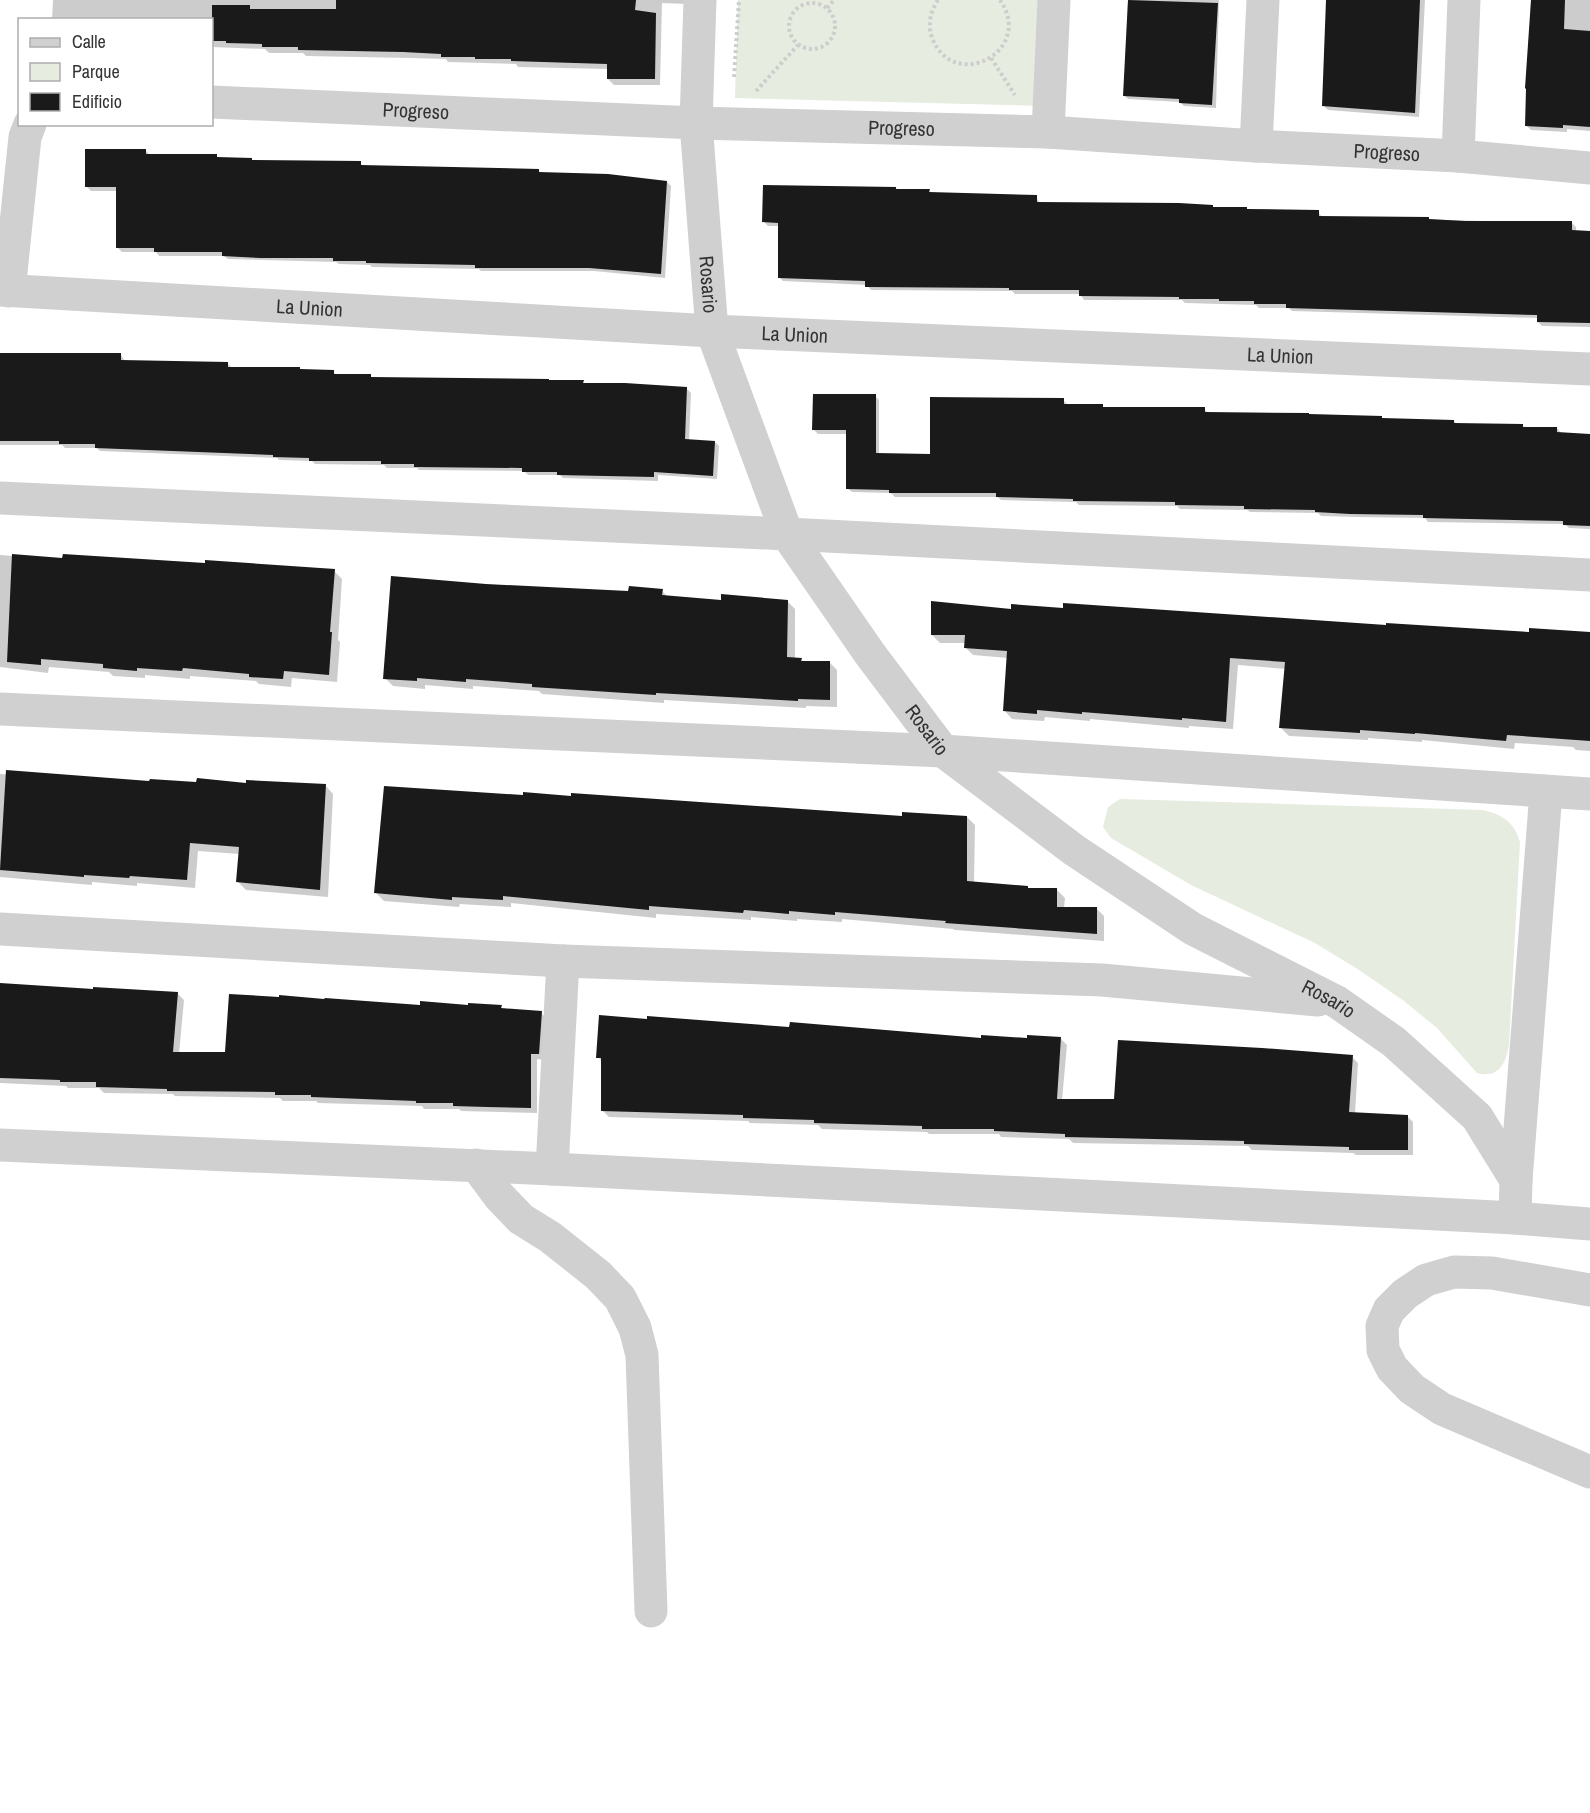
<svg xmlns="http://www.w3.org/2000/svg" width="1590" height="1813" viewBox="0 0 1590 1813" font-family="'Archivo Narrow',sans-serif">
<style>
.green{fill:#e6ecdf}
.shadow{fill:#0003}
.building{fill:#1a1a1a}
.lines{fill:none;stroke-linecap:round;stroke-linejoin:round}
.path{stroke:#cdcdcd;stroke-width:4;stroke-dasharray:3 3;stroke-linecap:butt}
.minor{stroke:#d0d0d0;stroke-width:33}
.labels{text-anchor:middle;stroke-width:6;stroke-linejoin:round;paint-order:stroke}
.street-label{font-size:20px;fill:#333;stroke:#fff}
</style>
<rect width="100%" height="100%" fill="#fff"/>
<g class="green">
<polygon points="738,0 1049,0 1043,106 735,98"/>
<path d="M1120 799 1483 810C1503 815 1514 822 1520 842L1509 1045C1506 1063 1499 1079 1477 1073L1437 1028 1404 1001 1359 970 1315 943 1191 885 1111 838 1103 827 1108 807Z"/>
</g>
<g class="shadow">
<polygon points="53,0 689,0 687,4 662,3 660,85 614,85 608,79 609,69 518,67 516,64 448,62 446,59 410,58 306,56 303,53 269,53 265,49 212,47 212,20 52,20"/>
<polygon points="1128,0 1219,0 1216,108 1184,106 1180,102 1128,99 1124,95"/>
<polygon points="1329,0 1425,0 1419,117 1328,110 1324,106"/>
<polygon points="1531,0 1590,0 1590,131 1567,129 1567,132 1531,130 1526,125"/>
<polygon points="146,151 150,155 216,156 219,159 251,159 253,161 360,163 364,167 539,171 542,174 667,182 671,186 665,278 594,271 481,271 479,269 372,267 370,265 339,264 336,262 228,259 224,256 159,256 156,252 122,252 117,247 117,191 91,191 86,186"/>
<polygon points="896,188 898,190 929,190 932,194 1036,197 1040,203 1318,212 1322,217 1572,223 1576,227 1576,232 1590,232 1590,327 1542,326 1538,322 1538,318 1292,311 1289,308 1259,308 1256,305 1185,303 1182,300 1084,300 1080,294 1015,294 1012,291 871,290 867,285 783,281 779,277 779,226 768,226 764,222"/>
<polygon points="0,354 121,355 125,361 228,364 232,368 333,372 337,375 370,376 373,378 583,382 585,384 687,389 691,393 689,441 715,442 719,446 717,479 658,475 658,481 563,478 560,475 528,475 524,471 419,470 417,468 387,468 384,465 315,464 312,461 279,460 277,458 100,451 97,448 65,448 62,445 0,445"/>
<polygon points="875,396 879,400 879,455 931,455 1063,400 1067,404 1102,405 1105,409 1204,409 1208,413 1454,421 1457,424 1557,428 1561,433 1590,436 1590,529 1569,528 1565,524 1428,522 1425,518 1355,517 1321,516 1318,513 1250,512 1247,510 1180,509 1177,506 1079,505 1076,502 1001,500 998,497 895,497 891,493 852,492 847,488 848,434 818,434 814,430"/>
<polygon points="0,555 64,560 334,571 342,579 338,640 340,642 337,682 292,678 291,687 259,684 256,681 190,676 190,679 145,675 145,678 113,676 109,672 49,667 48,673 0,667"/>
<polygon points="486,585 630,593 662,591 668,597 722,601 787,601 795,609 795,659 801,659 804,662 829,662 837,670 837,707 806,706 806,708 664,700 664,703 542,694 539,691 473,686 473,689 425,685 425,689 393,686 385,678"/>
<polygon points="1012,610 1288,621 1530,634 1590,634 1590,751 1576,750 1573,747 1515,743 1514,749 1422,740 1422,742 1368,738 1368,740 1289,736 1281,728 1286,669 1238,665 1233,729 1189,726 1189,728 1090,719 1090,721 1045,717 1044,721 1012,719 1004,710 1008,658 973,655 965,647 966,643 940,643 932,635"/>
<polygon points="0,774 151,782 325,785 333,794 328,897 246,890 238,882 240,854 198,851 195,888 137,883 137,886 92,882 92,885 0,877"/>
<polygon points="903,817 967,817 975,825 974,883 1029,890 1057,890 1065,898 1064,908 1096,908 1104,916 1104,941 955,930 953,929 842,919 842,922 797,919 797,921 751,917 751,920 656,914 656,918 511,903 511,907 460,904 459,907 384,901 376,893"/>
<polygon points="0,984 95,990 177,993 184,1000 179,1054 226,1054 421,1007 501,1007 504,1010 541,1013 547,1019 545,1060 537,1059 537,1113 461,1111 459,1109 424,1109 422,1106 318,1103 316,1101 283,1101 280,1098 175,1096 173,1094 104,1093 99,1088 68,1088 66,1086 0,1083"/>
<polygon points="791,1029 982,1039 1061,1039 1067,1045 1062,1100 1116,1101 1352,1057 1358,1063 1355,1114 1407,1116 1413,1122 1413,1155 1356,1155 1353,1153 1252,1150 1248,1146 1073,1143 1069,1139 1001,1137 999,1134 929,1134 927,1132 822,1129 818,1125 750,1123 748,1121 609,1117 603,1111 603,1062 598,1057"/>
</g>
<g class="building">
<polygon points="336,0 636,0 635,10 656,13 655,79 607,79 607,64 511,61 511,59 475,59 475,57 441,57 441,54 403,52 298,50 298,47 262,47 262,44 226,43 226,41 212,41 212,5 250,5 250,9 336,9"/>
<polygon points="1128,0 1218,3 1212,105 1179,103 1179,99 1123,96"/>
<polygon points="1326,0 1420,0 1415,113 1322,106"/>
<polygon points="1531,0 1565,0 1564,29 1590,31 1590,127 1563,125 1563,128 1525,126 1526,89 1525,88"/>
<polygon points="85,149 146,149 146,154 217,154 217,157 252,158 252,160 361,161 361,165 539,169 539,172 608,174 667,181 661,274 589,268 475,268 475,265 366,263 366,261 333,261 333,258 261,258 222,256 222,252 154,252 154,248 116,248 116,187 85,187"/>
<polygon points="763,185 896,187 896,189 930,189 929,192 1037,195 1037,202 1179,203 1213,205 1213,207 1247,207 1247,209 1319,210 1319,216 1429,217 1429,219 1465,221 1572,221 1572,230 1590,231 1590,323 1537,322 1537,315 1286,308 1286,304 1254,304 1254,301 1219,301 1219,299 1179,299 1179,297 1079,296 1079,290 1009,290 1009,288 865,287 865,281 778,278 778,223 762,222"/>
<polygon points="0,353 121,353 121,360 228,362 228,367 300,367 300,369 334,370 334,374 371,374 371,377 549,379 549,380 584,380 583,383 625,383 687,387 685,439 715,441 713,476 654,472 654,477 557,475 557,472 522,472 522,468 414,467 414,464 381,464 381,461 309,461 309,458 273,457 273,455 95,448 95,444 59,444 59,441 0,441"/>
<polygon points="813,394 876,394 876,453 930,454 930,397 1064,398 1064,404 1103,404 1103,407 1205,407 1205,412 1309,413 1309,414 1382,416 1382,418 1454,420 1454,423 1523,424 1523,427 1557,427 1557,432 1590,434 1590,526 1563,525 1563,521 1423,518 1423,515 1350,514 1315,512 1315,510 1244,509 1244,506 1175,505 1175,502 1073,501 1073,499 996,497 996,493 889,493 889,490 846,489 846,430 812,430"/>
<polygon points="12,554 62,558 63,554 205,563 205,560 335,569 330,632 332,632 329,675 284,671 283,679 249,677 249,674 183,668 182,671 137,668 137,671 103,668 103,664 41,659 41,665 7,662"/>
<polygon points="391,576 486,584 628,591 629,586 663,589 662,595 721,600 721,594 788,600 787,657 802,658 801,661 830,661 830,700 798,699 798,701 656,693 656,695 532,687 532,684 466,679 466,682 417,678 417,681 383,679"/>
<polygon points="931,601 1011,609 1011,604 1063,608 1063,603 1386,625 1386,623 1529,632 1529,628 1590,632 1590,741 1507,735 1506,741 1415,733 1415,734 1360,730 1360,733 1279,728 1285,662 1230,658 1226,722 1182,718 1182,720 1082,712 1082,714 1037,710 1037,714 1003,711 1007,651 964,648 965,635 931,635"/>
<polygon points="6,770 149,781 150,779 196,782 197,778 246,783 246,780 326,784 320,890 236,882 239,847 190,843 187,880 130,876 129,878 84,875 84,877 0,870"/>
<polygon points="384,786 523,795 523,792 571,796 571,793 902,816 902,812 967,816 967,881 1028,886 1028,888 1057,888 1057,907 1097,907 1097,934 945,923 946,921 835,912 835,915 789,911 789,914 744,910 743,913 649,906 649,910 503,896 503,900 452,897 452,900 374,893"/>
<polygon points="0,983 93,989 93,987 178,992 173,1052 225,1052 229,994 279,997 279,995 324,999 325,998 420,1005 420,1001 468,1005 468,1003 502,1005 501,1008 542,1011 539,1054 531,1054 531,1108 487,1107 453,1106 453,1103 416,1103 416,1101 311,1097 311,1095 275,1095 275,1092 167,1091 167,1089 96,1087 96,1082 60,1082 60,1080 0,1078"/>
<polygon points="599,1015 647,1019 647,1016 789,1027 790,1022 981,1038 981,1035 1027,1038 1027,1035 1061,1037 1057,1099 1114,1099 1118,1040 1262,1048 1353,1055 1349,1112 1408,1115 1408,1150 1349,1150 1349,1147 1244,1144 1244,1141 1065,1137 1065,1134 994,1131 994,1129 922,1129 922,1126 814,1123 814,1120 743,1118 743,1115 601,1111 601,1058 596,1058"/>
</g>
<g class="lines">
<g class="path">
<path d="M938 0C930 12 927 26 933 40 956 93 1035 50 1000 0"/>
<circle cx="812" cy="26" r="23"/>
<polyline points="827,8 834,0"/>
<polyline points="991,58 1015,95"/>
<polyline points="734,77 739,0"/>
<polyline points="756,91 798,45"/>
</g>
<g class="minor">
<path id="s1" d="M700 0 696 123 712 331 787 534 870 654 943 751 1074 850 1193 929 1337 1002 1394 1042 1477 1117 1516 1180 1515 1218"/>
<path id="s2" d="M212 102 696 123 1048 132 1256 146 1458 156 1590 168"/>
<polyline points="1048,132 1054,0"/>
<polyline points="1256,146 1263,0"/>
<polyline points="1458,156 1464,0"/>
<path id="s3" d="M0 290 712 331 1590 369"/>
<polyline points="9,291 25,137 30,124"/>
<polyline points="0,498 787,534 1590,575"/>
<polyline points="0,709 943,751 1590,794"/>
<polyline points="0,929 563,961 1102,980 1318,1000"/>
<polyline points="0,1145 552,1169 1515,1218 1590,1224"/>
<polyline points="476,1165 499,1196 521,1219 550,1237 598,1275 620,1298 635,1328 642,1355 651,1611"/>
<polyline points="552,1169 563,961"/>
<polyline points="1516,1180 1546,792"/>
<polyline points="1590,1290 1492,1273 1454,1272 1426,1280 1405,1294 1389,1310 1382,1326 1383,1350 1392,1368 1412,1389 1442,1409 1590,1472"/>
</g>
</g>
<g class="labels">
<g class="street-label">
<text dy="7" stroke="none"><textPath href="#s2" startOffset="204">Progreso</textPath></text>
<text dy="7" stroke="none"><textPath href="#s2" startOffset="690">Progreso</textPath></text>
<text dy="7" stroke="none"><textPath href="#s2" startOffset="1176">Progreso</textPath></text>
<text dy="7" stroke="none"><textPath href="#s1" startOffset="285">Rosario</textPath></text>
<text dy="7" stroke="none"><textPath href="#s3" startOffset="310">La Union</textPath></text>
<text dy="7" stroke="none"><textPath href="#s3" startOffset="796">La Union</textPath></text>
<text dy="7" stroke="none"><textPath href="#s3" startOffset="1282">La Union</textPath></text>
<text dy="7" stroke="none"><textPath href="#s1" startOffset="789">Rosario</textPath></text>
<text dy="7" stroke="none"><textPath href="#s1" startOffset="1275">Rosario</textPath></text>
</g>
</g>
<rect x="18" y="18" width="195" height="108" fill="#ffffff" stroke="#adadad" stroke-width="1.5"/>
<rect x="30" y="38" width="30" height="9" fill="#d0d0d0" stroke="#adadad" stroke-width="1.5"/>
<text x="72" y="48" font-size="18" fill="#333333">Calle</text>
<rect x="30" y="63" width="30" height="18" fill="#e6ecdf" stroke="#adadad" stroke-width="1.5"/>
<text x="72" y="78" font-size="18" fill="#333333">Parque</text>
<rect x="30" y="93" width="30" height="18" fill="#1a1a1a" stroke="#adadad" stroke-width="1.5"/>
<text x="72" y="108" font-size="18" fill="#333333">Edificio</text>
</svg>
